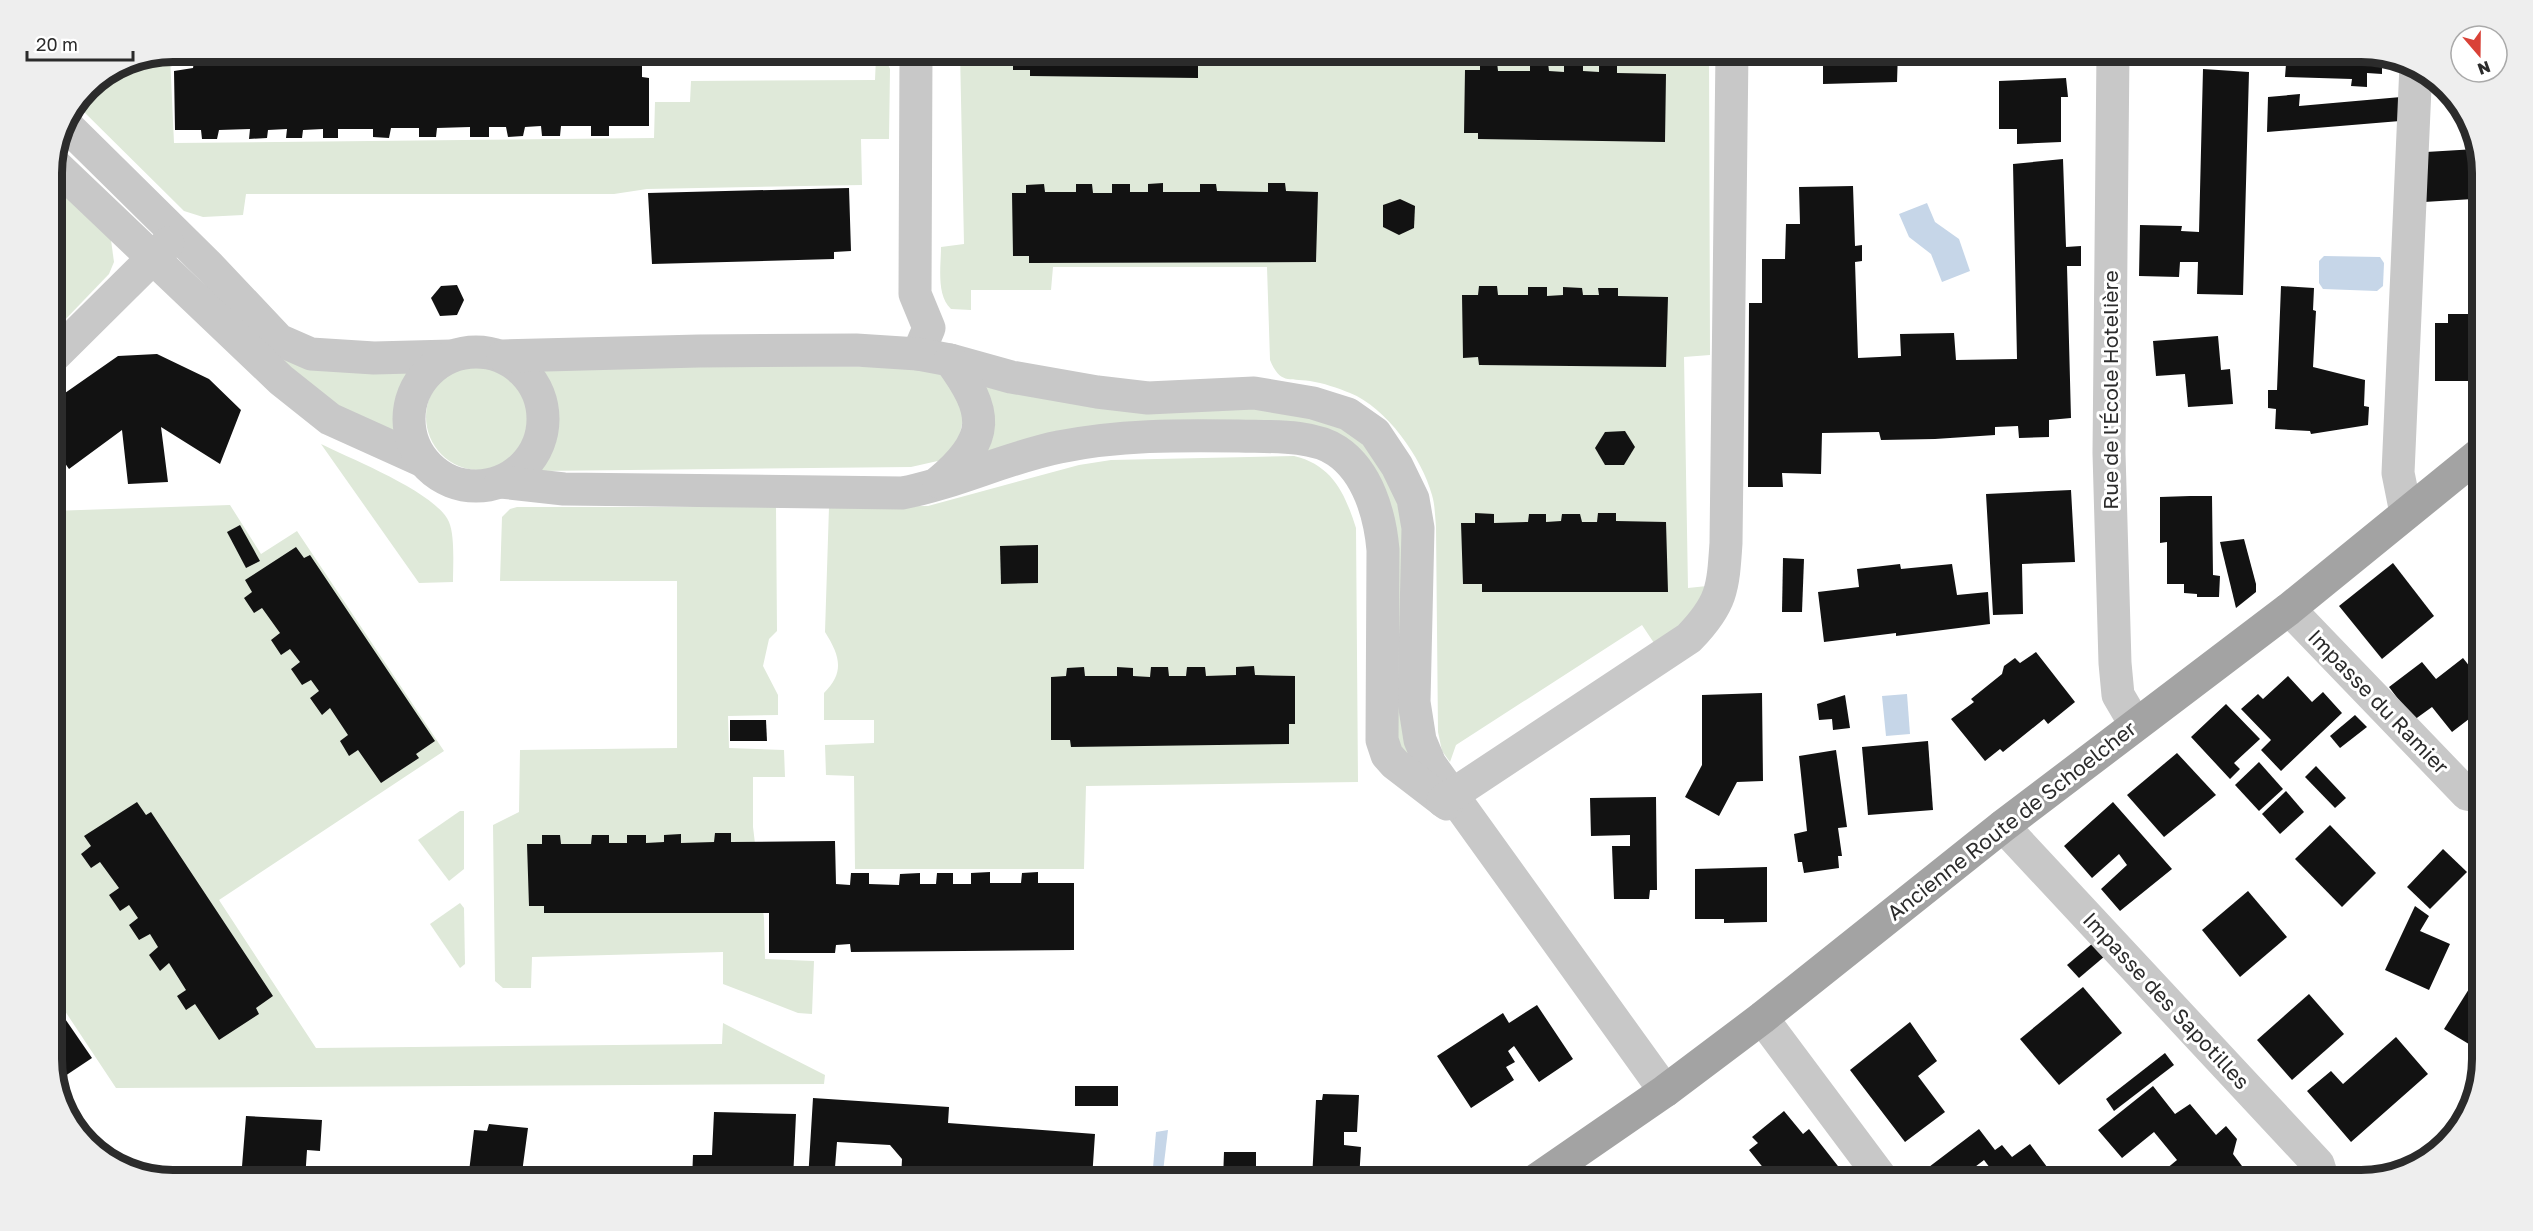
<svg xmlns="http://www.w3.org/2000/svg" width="2533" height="1231" viewBox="0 0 2533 1231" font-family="'Golos Text',sans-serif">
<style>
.green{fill:#dfe9d9}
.water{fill:#c6d6e8}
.building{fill:#121212}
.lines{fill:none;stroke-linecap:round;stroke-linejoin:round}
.minor{stroke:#c8c8c8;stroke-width:33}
.major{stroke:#a3a3a3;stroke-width:33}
.labels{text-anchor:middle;stroke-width:6;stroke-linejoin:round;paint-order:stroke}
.street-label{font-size:21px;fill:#2b2b2b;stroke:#fff}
.rim{fill:none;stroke:#2b2b2b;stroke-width:8}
</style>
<rect width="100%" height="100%" fill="#fff"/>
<g class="green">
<polygon points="172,51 689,51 170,56 174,143 654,138 655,102 690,102 691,81 875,80 876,57 887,62 890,69 889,139 861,139 862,185 647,189 614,194 246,194 243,215 203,217 184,211 75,103 87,86 126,60"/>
<path d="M960 51H1709L1710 355 1684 357 1688 588 1707 586 1706 597 1658 649 1642 625 1456 745 1450 762 1442 751 1438 732 1436 527C1435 516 1435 505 1432 495 1422 458 1386 407 1350 393 1338 388 1323 383 1310 381 1288 378 1280 384 1270 360L1267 267H1053L1051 290H971V310L951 309C936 295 941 266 941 247L964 244Z"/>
<polygon points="51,182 111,240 114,262 109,274 59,326 51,326"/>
<path d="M258 340 416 366C398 394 394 409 402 441L344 415Z"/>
<circle cx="479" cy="417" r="53"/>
<path d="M535 364 933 367 956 383 965 410 959 438 942 460 911 467 539 471C561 421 561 411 535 364Z"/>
<polygon points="978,379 1308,412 1354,434 1383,464 1403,519 1414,760 1400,749 1394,732 1393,520 1344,442 979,453"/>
<path d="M321 444C351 459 437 493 449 522 455 536 453 566 453 582L419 583Z"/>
<path d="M1294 456C1332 465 1345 493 1356 528L1358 782 1086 786 1084 869H855L854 776 826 775 825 745 874 743V720H824V693C845 672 840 656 825 632L829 507 928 506 1079 465 1111 460Z"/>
<polygon points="230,505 261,554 297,531 444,751 219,900 316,1048 722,1044 723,1023 825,1075 824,1084 116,1088 51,990 51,511"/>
<polygon points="517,507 776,507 777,631 769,639 763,666 778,695 778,715 728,716 729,748 784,750 785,777 753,777 753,827 764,918 765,959 814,961 812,1014 798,1013 723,984 723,952 532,957 531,988 503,988 495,981 493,825 519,812 520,750 677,748 677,581 500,581 502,517 510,509"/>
<polygon points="460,811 464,811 464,869 449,881 418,840"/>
<polygon points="460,903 464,908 465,964 460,968 430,924"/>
</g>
<g class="water">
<polygon points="1927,203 1935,222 1959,239 1970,271 1942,282 1931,254 1909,237 1899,214"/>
<polygon points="2324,256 2380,257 2384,263 2383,286 2377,291 2323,289 2319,283 2319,261"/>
<polygon points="1907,694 1910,734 1886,736 1882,696"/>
<polygon points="1168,1130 1162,1180 1152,1180 1156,1132"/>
</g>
<g class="building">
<polygon points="1013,51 1198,51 1198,78 1030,76 1030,70 1013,70"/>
<polygon points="1823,51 1898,51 1897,82 1823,84"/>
<polygon points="2287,51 2361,51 2382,56 2382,74 2367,73 2367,87 2351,86 2352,79 2285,77"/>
<polygon points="642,58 642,77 649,78 649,126 609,126 609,136 591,136 591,126 561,126 560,136 542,136 541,126 525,127 523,136 508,137 506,127 489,127 489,137 470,137 470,127 437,128 436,137 419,137 419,128 391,128 389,138 373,137 373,129 338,129 338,138 323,138 323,129 303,130 302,138 286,138 287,129 268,130 267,138 249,139 250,129 219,130 217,139 202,139 201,130 175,130 174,71 193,68 194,61"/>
<polygon points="1480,62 1497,62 1498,71 1530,71 1530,63 1548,63 1549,71 1564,72 1564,63 1583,64 1583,71 1599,72 1599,64 1617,65 1617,73 1666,74 1665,142 1478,139 1478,133 1464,133 1465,70 1480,70"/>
<polygon points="2203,69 2249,72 2243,295 2197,294 2198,262 2180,262 2179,277 2139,276 2140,225 2182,226 2181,231 2199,232"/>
<polygon points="2066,78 2068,97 2061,97 2061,142 2017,144 2017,129 1999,129 1999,81"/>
<polygon points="2300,94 2299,106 2401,97 2400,121 2267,132 2268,97"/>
<polygon points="2476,149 2482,165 2482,191 2473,192 2473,199 2424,202 2426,152"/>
<polygon points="2063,159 2066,247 2081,246 2081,266 2067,266 2071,418 2049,420 2049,437 2019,438 2018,426 1995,427 1995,435 1935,439 1881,440 1879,432 1822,433 1821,474 1782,473 1783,487 1748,487 1749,303 1762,303 1762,259 1785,259 1786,224 1800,224 1799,187 1853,186 1855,246 1862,245 1862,261 1855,262 1858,358 1901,356 1900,334 1954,333 1956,360 2017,359 2013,164"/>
<polygon points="1163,183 1163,192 1200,192 1200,184 1216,184 1217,191 1268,192 1268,183 1285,183 1286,191 1318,192 1316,262 1029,263 1029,256 1013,256 1012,193 1026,193 1026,185 1044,184 1045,192 1076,192 1076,184 1092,184 1093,193 1112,193 1112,184 1130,184 1130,192 1148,192 1148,184"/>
<polygon points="849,188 851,251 834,252 834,259 652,264 648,193"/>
<polygon points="1400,199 1415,206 1414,228 1399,235 1383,227 1383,205"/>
<polygon points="51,214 56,214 57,275 51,276"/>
<polygon points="457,285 464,300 457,315 440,316 431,298 441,286"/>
<polygon points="1479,286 1497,286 1498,295 1528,295 1528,287 1547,287 1547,296 1563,295 1563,287 1582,288 1583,295 1599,295 1598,288 1618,288 1618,296 1668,297 1666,367 1479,365 1478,357 1463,358 1462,295 1478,295"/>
<polygon points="2281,286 2314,288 2313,310 2316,311 2313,367 2365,380 2364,406 2369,407 2368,425 2311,434 2310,431 2275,429 2276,409 2268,408 2268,390 2277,390"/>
<polygon points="2448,314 2482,314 2482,381 2435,381 2435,323 2448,323"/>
<polygon points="2218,336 2221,370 2230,369 2233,404 2188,407 2185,374 2156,376 2153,341"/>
<polygon points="157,354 209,379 241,410 220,464 161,427 168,482 128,484 122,430 69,469 51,443 51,415 65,393 118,356"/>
<polygon points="1625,431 1635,447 1624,465 1605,465 1595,448 1605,432"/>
<polygon points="2071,490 2075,562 2022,564 2023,614 1993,615 1986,494"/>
<polygon points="2190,496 2212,496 2213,575 2220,576 2219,597 2197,597 2197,594 2184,593 2184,584 2167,584 2167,542 2160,543 2160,497"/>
<polygon points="1475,513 1494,514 1494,523 1528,522 1529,514 1546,514 1546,522 1561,521 1562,514 1580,514 1582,522 1597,522 1598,513 1616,513 1616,521 1666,522 1668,592 1482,592 1482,584 1463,584 1461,523 1475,523"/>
<polygon points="240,525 260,561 246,568 227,532"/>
<polygon points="2244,539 2256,584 2256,592 2236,608 2220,542"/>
<polygon points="51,544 66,545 62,590 51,589"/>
<polygon points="1038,545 1038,583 1001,584 1000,546"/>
<polygon points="296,547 304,558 310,555 435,741 416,754 419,758 381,783 358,750 349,756 340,741 348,735 330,708 322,715 310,698 319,691 311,680 302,685 291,669 300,662 290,649 281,655 271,640 280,633 262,608 254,613 244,598 252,592 245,580"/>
<polygon points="1783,558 1804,559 1802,612 1782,612"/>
<polygon points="2393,563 2434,616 2382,659 2339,606"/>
<polygon points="1900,564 1901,569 1952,564 1957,595 1988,592 1990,624 1896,636 1896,633 1824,642 1818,592 1859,587 1857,569"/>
<polygon points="2036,652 2075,702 2048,724 2044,719 2003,752 2000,749 1985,761 1951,719 1974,702 1971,699 2002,674 2004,666 2015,658 2020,663"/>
<polygon points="2463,658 2482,682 2482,709 2452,732 2432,707 2414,720 2389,687 2422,662 2436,679"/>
<polygon points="1254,666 1255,675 1295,676 1295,724 1289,724 1289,744 1071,747 1070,740 1051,740 1051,677 1066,676 1067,668 1084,667 1085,676 1117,676 1117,667 1133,668 1133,676 1150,677 1151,667 1168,667 1169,676 1186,676 1187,667 1205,667 1206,676 1236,675 1236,667"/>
<polygon points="2288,676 2312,702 2323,692 2342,713 2281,771 2261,750 2271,740 2241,709 2258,694 2263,699"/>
<polygon points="1762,693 1763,781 1737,782 1719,816 1685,797 1702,765 1702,695"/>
<polygon points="1845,695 1850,728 1833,730 1832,719 1819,720 1817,704"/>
<polygon points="2226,704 2260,739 2234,763 2240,769 2230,779 2191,737"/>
<polygon points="2355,715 2367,727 2340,748 2330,736"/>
<polygon points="730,720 766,720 767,741 730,741"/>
<polygon points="1928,741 1933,810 1868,815 1862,747"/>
<polygon points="1836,750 1847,827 1838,828 1842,856 1838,856 1839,868 1804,873 1802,862 1798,862 1794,834 1807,831 1799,756"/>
<polygon points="2177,753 2216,795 2164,837 2127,795"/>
<polygon points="2259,762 2283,789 2259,811 2235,785"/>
<polygon points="2316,766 2346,798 2335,808 2305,777"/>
<polygon points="2286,791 2304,812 2280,834 2262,814"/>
<polygon points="1656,797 1657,890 1650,890 1649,899 1614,899 1612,846 1630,846 1630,835 1591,836 1590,798"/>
<polygon points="137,802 146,815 151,812 273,996 256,1008 259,1014 219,1040 195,1004 186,1010 177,996 186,990 169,963 160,971 149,955 158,947 150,934 139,940 129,925 138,918 129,905 120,911 109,895 119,888 100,862 91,868 81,854 91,846 84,836"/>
<polygon points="2113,802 2172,869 2120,911 2101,889 2127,865 2119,854 2092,878 2064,846"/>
<polygon points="2330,825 2376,873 2342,907 2295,859"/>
<polygon points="715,833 731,833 731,842 835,841 836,884 850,885 851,873 869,873 869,884 899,885 900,874 920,873 920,884 936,884 937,873 953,873 953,884 971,884 971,873 990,872 990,883 1021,883 1022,873 1038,872 1038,883 1074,883 1074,950 851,952 850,944 836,945 835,953 769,953 769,913 544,913 544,906 529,906 527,844 542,844 542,835 560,835 561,844 591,844 592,835 609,835 609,843 627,843 627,835 646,835 646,843 664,842 664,835 681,834 681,843 714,842"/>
<polygon points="2443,849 2467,872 2430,909 2407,887"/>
<polygon points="1767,867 1767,922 1724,923 1724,919 1695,919 1695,869"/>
<polygon points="2248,891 2287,937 2240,977 2202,930"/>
<polygon points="2415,906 2429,916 2420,931 2450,944 2429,990 2385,970"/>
<polygon points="2093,943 2105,956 2079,978 2067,965"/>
<polygon points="2482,968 2482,1052 2444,1029"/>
<polygon points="2083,987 2122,1033 2059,1085 2020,1039"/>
<polygon points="2309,994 2344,1034 2292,1080 2257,1040"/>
<polygon points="1537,1005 1573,1059 1539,1082 1514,1046 1508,1051 1515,1062 1506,1067 1514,1080 1471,1108 1437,1056 1503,1013 1509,1023"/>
<polygon points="59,1010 92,1058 56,1082 51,1067 51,1015"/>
<polygon points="1910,1022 1937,1061 1918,1076 1945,1112 1905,1142 1850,1070"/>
<polygon points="2396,1037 2428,1074 2351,1142 2307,1091 2331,1071 2343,1084"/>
<polygon points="2165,1053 2174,1065 2114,1111 2106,1099"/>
<rect x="1075" y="1086" width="43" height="20"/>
<polygon points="2153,1086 2175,1114 2190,1104 2216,1135 2226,1126 2237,1139 2233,1154 2242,1166 2225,1180 2176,1180 2166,1169 2177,1160 2154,1132 2122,1158 2098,1130"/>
<polygon points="1323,1094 1359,1095 1357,1132 1344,1132 1344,1145 1361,1147 1359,1180 1312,1180 1316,1100 1322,1100"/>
<polygon points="813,1098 949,1107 948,1123 1095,1134 1092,1179 1032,1174 1031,1180 901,1180 902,1159 890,1145 837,1142 834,1180 808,1180"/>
<polygon points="1784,1111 1803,1134 1809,1129 1841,1170 1829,1180 1773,1180 1749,1150 1758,1143 1752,1137"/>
<polygon points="714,1112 796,1114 793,1180 692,1180 693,1155 712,1155"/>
<polygon points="246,1116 322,1120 320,1151 307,1150 305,1180 241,1179"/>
<polygon points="489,1124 528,1128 521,1180 468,1180 474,1130 487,1131"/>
<polygon points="1979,1129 1995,1150 2002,1145 2012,1157 2030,1144 2053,1175 2046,1180 1999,1180 1984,1160 1958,1180 1933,1180 1925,1170"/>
<polygon points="1224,1152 1256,1152 1256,1169 1283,1169 1283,1180 1223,1180"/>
</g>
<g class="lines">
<g class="minor">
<polyline points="916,51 915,294 929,328 918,354"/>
<polyline points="2113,51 2109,453 2115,663 2118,695 2135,724"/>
<polyline points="63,122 210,267 279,340 311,354 374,358 451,356"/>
<polyline points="52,162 281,380 330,419 423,461"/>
<circle cx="476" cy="419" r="67"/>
<polyline points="503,356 699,351 856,350 918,354 950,360 1011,377 1097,392 1148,398 1254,393 1313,403 1348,414 1375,433 1397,466 1413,499 1418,528 1414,702 1420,740 1430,764 1665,1091"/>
<polyline points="51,359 168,243"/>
<path d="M501 482 564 489 902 493C956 483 1005 458 1059 447 1118 435 1179 435 1239 436 1268 437 1312 434 1337 451 1368 472 1380 515 1383 550L1382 740 1387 755 1395 764 1447 804"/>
<path d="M939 482C992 438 988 412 950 360"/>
<polyline points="2406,513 2398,473 2416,65"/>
<polyline points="2289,609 2467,794 2482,797"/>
<path d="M1443 801 1689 638C1722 604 1723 589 1726 543L1732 51"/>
<polyline points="2003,826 2318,1164 2323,1180"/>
<polyline points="1762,1018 1883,1180"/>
</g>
<polyline class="major" points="1536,1180 1665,1091 1762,1018 2003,826 2289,609 2482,452"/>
</g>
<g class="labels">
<g class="street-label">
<text transform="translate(2111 390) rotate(-90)" y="7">Rue de l'École Hotelière</text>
<text transform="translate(2378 702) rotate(46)" y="7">Impasse du Ramier</text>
<text transform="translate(2012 821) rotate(-38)" y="7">Ancienne Route de Schoelcher</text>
<text transform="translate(2166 1001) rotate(47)" y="7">Impasse des Sapotilles</text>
</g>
</g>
<path d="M0 0H2533V1231H0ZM173 62H2361A111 111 0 0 1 2472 173V1059A111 111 0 0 1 2361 1170H173A111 111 0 0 1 62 1059V173A111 111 0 0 1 173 62Z" fill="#eee" fill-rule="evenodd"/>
<path class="rim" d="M173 62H2361A111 111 0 0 1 2472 173V1059A111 111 0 0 1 2361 1170H173A111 111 0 0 1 62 1059V173A111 111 0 0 1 173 62Z"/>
<g transform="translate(2479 54) rotate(160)"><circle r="28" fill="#ffffff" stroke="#aaaaaa" stroke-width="1.5"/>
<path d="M0-4.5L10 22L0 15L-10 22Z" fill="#d94137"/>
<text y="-9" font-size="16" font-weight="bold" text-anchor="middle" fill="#2b2b2b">N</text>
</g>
<path d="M27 51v9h106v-9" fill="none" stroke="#2b2b2b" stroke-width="3"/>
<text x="36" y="51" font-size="18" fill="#2b2b2b" stroke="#ffffff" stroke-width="4.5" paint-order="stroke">20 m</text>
</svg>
